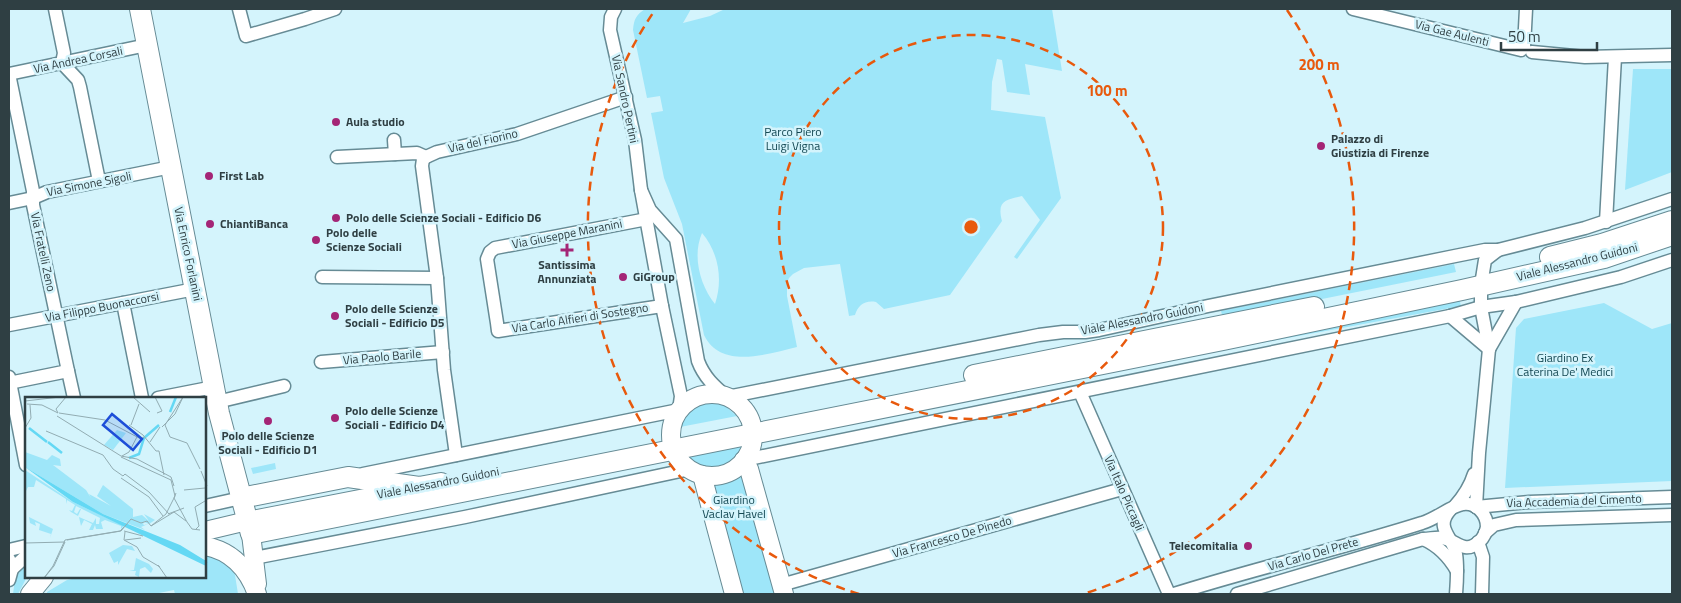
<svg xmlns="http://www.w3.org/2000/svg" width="1681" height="603" viewBox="0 0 1681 603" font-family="'Titillium Web',sans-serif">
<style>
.green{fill:#9ee6f9;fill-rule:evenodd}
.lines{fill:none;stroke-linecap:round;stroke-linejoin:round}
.minor-casing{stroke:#668b95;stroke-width:15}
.secondary-casing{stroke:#668b95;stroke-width:20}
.primary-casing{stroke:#668b95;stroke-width:22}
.minor{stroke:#fff;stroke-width:12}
.secondary{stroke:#fff;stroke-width:18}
.primary{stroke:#fff;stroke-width:20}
.ring{fill:none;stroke:#e8590c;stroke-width:2.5;stroke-dasharray:9 6}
.poi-dot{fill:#a42576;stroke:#d4f4fc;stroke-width:2}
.labels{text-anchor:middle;stroke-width:5;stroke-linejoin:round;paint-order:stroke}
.street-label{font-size:12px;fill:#2f3f43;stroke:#d4f4fc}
.poi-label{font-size:12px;font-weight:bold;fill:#2f3f43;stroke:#d4f4fc;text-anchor:start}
.park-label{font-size:12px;fill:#134752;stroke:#d4f4fc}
.inset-river{fill:none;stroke:#64d8f4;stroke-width:2.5}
.inset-road{fill:none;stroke:#92acb2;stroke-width:1}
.view{fill:#1d4ed8;fill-opacity:0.15;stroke:#1d4ed8;stroke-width:2.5}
.inset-edge{fill:none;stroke:#2f3f43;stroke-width:2.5}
.centre{fill:#e8590c;stroke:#d4f4fc;stroke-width:2.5}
.ring-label{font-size:15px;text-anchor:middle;font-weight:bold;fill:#e8590c;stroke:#d4f4fc;stroke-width:5;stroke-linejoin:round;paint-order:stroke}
</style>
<rect width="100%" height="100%" fill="#d4f4fc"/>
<g class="green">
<path d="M645 9H691L683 23 710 16 725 9H1052L1062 71 1025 64 1030 95 1007 92 1002 60 997 59 992 82 991 110 1045 117 1061 198 1017 259 1014 257 1040 220 1022 196C1008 200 996 199 1002 221L950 295 884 309 876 302C865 300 858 305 855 315L849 316 840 264 804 268 793 274 789 278 787 283V296L797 347C767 354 721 370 704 335L682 224 664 178 651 113 663 111 660 96 647 98 633 30C634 19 636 15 645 9ZM702 233C719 253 723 280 715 304 700 285 692 256 702 233Z"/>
<polygon points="1633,69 1672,69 1672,172 1625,190"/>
<polygon points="1454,264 1456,272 1223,319 1221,311"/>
<polygon points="1459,298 1461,306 1228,349"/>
<polygon points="1604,303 1652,329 1672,323 1672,481 1505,488 1516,328 1524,319"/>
<path d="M709 402 724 405 737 416 680 427C683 413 695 405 709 402Z"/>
<path d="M742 444C736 469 703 475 687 456Z"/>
<polygon points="275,463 276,469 253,474 251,468"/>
<polygon points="744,474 776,594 741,594 709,486"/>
<polygon points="205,553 230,563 235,575 238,594 175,594 174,590 154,594 47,594 47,592 67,580 82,577 205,577"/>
<polygon points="26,563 27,577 18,594 13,594 15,579"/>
</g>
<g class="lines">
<defs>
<g id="minor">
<polyline points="55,9 64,53 62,63 78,80 80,87 99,181"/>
<polyline points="239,9 246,36 305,19 335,9"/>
<polyline points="1353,9 1521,50"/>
<polyline points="1524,47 1526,9"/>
<polyline points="1532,52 1585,57 1672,55"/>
<polyline points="9,74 147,45"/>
<polyline points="394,140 395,154"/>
<polyline points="337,157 417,153 426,157"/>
<polyline points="426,157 423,159 422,166 437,278 444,370 456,455"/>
<polyline points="426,157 437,152 517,134 626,97"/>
<path d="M641 190 650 210 676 239 698 361C704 377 714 386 727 397L1039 335 1063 332H1085L1099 330 1208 306 1455 256 1485 250H1498L1585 228 1672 199"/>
<polyline points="9,203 33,198 47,192 171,167"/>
<polyline points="647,219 495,248 490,252 487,259 497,323 498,331 662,306"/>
<polyline points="1606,222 1615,57"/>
<polyline points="322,277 437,278"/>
<polyline points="123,303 142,398"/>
<polyline points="1450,316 1489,349"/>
<polyline points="9,325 195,289"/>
<polyline points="1489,349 1516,302"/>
<polyline points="321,362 443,352"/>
<polyline points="68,371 74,398"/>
<polyline points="9,377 26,465"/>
<polyline points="9,383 68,371 33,205 33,191 9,74"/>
<polyline points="1080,392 1169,594"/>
<polyline points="158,398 214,387"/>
<polyline points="217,402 284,386"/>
<polyline points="744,460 1450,316 1481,307 1516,302 1621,277 1672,260"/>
<polyline points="363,474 679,410 681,396 662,306 641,190 635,140 610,30 611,17 615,9"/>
<polyline points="205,506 241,498"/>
<path d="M1455 506C1464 496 1470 487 1474 474"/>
<polyline points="1476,507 1479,453 1489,349 1481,307 1481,285 1485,260 1498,250"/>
<polyline points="1476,507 1529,502 1672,497"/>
<path d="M1450 510C1434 528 1453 537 1456 554 1458 567 1457 581 1456 594"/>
<polyline points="1485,533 1494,525 1516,520 1672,515"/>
<path d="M1423 539C1439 546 1449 557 1457 571"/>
<polyline points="1478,542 1483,557 1482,594"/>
<polyline points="9,550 26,546"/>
<polyline points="254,558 465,517 690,469"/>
<polyline points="9,559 12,569 9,580"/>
<polyline points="12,569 26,556"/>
<polyline points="781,585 1122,489"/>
<path d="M1174 594C1256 568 1340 549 1422 523 1434 520 1453 505 1463 504 1476 502 1487 514 1487 527 1486 532 1484 537 1480 541 1464 556 1457 540 1442 538 1436 537 1430 539 1423 539L1237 594"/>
</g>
<g id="secondary">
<circle cx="712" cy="435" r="41"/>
<polyline points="744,460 749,469 784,594"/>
<polyline points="702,475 734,594"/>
<polyline points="205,531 247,521 411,489"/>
<polyline points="251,534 257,584"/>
<path d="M205 546C232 551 248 569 257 594"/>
<polyline points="30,594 44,577"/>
</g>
<g id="primary">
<polyline points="140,9 219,413 251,534 1223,340 1462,290 1604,258 1672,235"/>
<polyline points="1550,257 1602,244 1672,221"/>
<polyline points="974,375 1314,307"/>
<polyline points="241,498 348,477 419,487 441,483"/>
</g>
</defs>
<use href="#minor" class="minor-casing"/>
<use href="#secondary" class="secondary-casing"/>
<use href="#primary" class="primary-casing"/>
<use href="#minor" class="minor"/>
<use href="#secondary" class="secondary"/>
<use href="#primary" class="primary"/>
</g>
<g class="ring">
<circle cx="971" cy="227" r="192"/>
<path d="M859 594A384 384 0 0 1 655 10M1287 10A384 384 0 0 1 1083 594"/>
</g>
<g class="poi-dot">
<circle cx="336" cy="122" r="5"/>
<circle cx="1321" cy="146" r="5"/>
<circle cx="209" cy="176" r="5"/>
<circle cx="336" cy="218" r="5"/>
<circle cx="210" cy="224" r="5"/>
<circle cx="316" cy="240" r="5"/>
<path d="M564.5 242.5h5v5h5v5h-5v5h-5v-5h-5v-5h5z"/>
<circle cx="623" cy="277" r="5"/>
<circle cx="335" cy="316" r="5"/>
<circle cx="335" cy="418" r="5"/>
<circle cx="268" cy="421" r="5"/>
<circle cx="1248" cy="546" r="5"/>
</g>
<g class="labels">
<g class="street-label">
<text transform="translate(1452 33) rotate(14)" y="4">Via Gae Aulenti</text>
<text transform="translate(78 60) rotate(-12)" y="4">Via Andrea Corsali</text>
<text transform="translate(625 99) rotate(78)" y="4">Via Sandro Pertini</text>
<text transform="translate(483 141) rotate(-13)" y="4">Via del Fiorino</text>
<text transform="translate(89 184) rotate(-11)" y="4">Via Simone Sigoli</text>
<text transform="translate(567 234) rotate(-11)" y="4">Via Giuseppe Maranini</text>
<text transform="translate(43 252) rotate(78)" y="4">Via Fratelli Zeno</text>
<text transform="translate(188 254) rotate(78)" y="4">Via Enrico Forlanini</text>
<text transform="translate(1577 262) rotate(-14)" y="4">Viale Alessandro Guidoni</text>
<text transform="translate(102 307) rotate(-11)" y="4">Via Filippo Buonaccorsi</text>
<text transform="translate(580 318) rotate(-9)" y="4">Via Carlo Alfieri di Sostegno</text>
<text transform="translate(1142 319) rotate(-11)" y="4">Viale Alessandro Guidoni</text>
<text transform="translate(382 357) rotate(-5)" y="4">Via Paolo Barile</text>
<text transform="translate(438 483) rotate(-11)" y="4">Viale Alessandro Guidoni</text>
<text transform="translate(1124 493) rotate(66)" y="4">Via Italo Piccagli</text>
<text transform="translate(1574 501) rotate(-2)" y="4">Via Accademia del Cimento</text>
<text transform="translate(952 537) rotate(-16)" y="4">Via Francesco De Pinedo</text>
<text transform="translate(1313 554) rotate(-16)" y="4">Via Carlo Del Prete</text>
</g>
<g class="poi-label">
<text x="346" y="126">Aula studio</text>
<text x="1331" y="143">Palazzo di<tspan x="1331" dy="14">Giustizia di Firenze</tspan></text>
<text x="219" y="180">First Lab</text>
<text x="346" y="222">Polo delle Scienze Sociali - Edificio D6</text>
<text x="220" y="228">ChiantiBanca</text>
<text x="326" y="237">Polo delle<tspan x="326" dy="14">Scienze Sociali</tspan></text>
<text x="567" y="269" text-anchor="middle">Santissima<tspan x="567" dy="14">Annunziata</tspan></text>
<text x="633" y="281">GiGroup</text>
<text x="345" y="313">Polo delle Scienze<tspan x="345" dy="14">Sociali - Edificio D5</tspan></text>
<text x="345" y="415">Polo delle Scienze<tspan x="345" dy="14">Sociali - Edificio D4</tspan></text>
<text x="268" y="440" text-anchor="middle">Polo delle Scienze<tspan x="268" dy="14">Sociali - Edificio D1</tspan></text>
<text x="1238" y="550" text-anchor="end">Telecomitalia</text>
</g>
<g class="park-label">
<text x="793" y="136">Parco Piero<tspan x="793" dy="14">Luigi Vigna</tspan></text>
<text x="1565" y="362">Giardino Ex<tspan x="1565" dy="14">Caterina De' Medici</tspan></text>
<text x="734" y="504">Giardino<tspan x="734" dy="14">Vaclav Havel</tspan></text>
</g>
</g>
<g transform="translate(25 397)">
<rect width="181" height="181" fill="#d4f4fc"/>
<path d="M92 33 101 36 88 53 79 48ZM0 55 22 63 27 58 35 62 36 69 28 68 61 93 66 101 64 97 86 109 72 99 78 88 108 112V120L117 118 124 124 119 117 130 123 124 127 119 125 118 127 119 128 123 127 116 130 120 133 78 117 0 70ZM0 73 48 105 99 129 96 132V129L80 123 76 125 78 132H71L70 128 68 133H64L67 127 59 123 56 129 54 120 68 126 71 121V127H74L75 121 51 109 49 115 52 117 55 112H56L53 119 46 115 44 113 47 114 50 108 42 103 41 107V102L11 83 9 90H3L0 96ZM4 120 28 132 25 141 26 137 14 133 15 127 10 125 11 129 5 126ZM98 148 107 149 110 154 102 152 93 168V164L89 166 84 156ZM111 161 124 167 128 172 126 176 120 170 115 172 114 180 110 178 111 174H104L109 173Z" fill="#9ee6f9"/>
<path d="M0 70 78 117 155 148 181 164V169L48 105Z" fill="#64d8f4"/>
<path class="inset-river" d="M145 15 151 0M4 31 22 45M23 45 37 56M104 61 114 57 119 41 134 28M182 166 158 153 182 166"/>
<path class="inset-road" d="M108 0 125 15M130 0 137 14 132 16M158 0 140 28 145 40 162 46 175 72M0 4 35 0M2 7 17 8 33 16M33 16 31 12 41 0M34 16 80 23 116 42 119 40M32 19 96 59 112 62 146 80 149 89M104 28 118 38 131 54H134L139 78M106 28 114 7M137 30 150 17 158 0M0 31 6 21 5 8M21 34 78 58 88 72 98 79 100 77 124 95 144 117M125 45 135 30M97 59 104 55 113 38M96 60 146 83 150 99 141 117 126 129M176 74 182 89M96 81 124 100 138 119M159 93 180 91M151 96 149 101 162 125 167 132 175 133M143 117 159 111M171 132 174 129 170 110 180 104M99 134 118 139M100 135 99 143 112 150 118 160 135 170M42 143 96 134 106 122 116 126 122 124 126 129 149 115 161 124M100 143 116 141M0 146 40 145M133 168 142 181M19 181 28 169 40 143 95 134 99 130M19 181 29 169 40 145"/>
<path class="view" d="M87 17 117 42 108 53 78 28Z"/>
<rect width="181" height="181" class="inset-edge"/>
</g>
<circle cx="971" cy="227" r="8" class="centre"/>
<g class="ring-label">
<text x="1319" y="70">200 m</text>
<text x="1107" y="96">100 m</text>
</g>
<rect width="1681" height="603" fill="none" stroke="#2f3f43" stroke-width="20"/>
<path d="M1501 42v8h96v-8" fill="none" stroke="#2f3f43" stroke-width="2.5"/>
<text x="1508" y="42" font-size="15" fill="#2f3f43" stroke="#d4f4fc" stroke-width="4" paint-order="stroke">50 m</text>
</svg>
